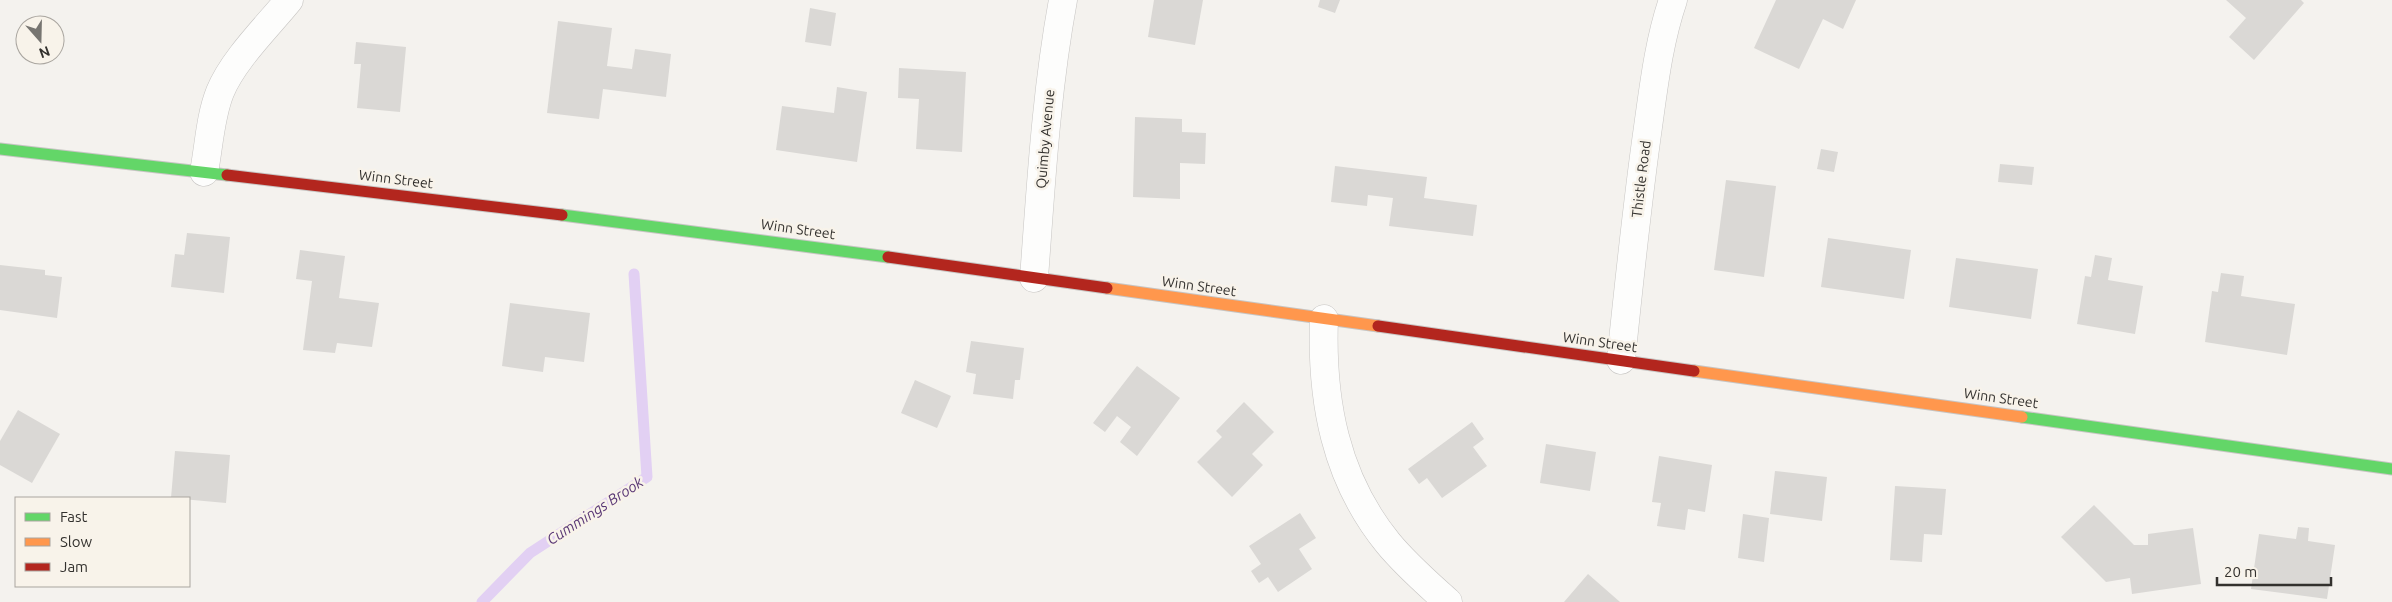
<svg xmlns="http://www.w3.org/2000/svg" width="2392" height="602" viewBox="0 0 2392 602" font-family="Ubuntu,sans-serif">
<style>
.lines{fill:none;stroke-linecap:round;stroke-linejoin:round}
.stream{stroke:#e2d0f3;stroke-width:11}
.building{fill:#dad8d5}
.street-casing{stroke:#c7c5c3;stroke-width:29}
.fast-casing{stroke:#c7c5c3;stroke-width:13}
.slow-casing{stroke:#c7c5c3;stroke-width:13}
.jam-casing{stroke:#c7c5c3;stroke-width:13}
.street{stroke:#fdfdfc;stroke-width:28}
.fast{stroke:#63d668;stroke-width:11}
.slow{stroke:#ff974d;stroke-width:11}
.jam{stroke:#b3261e;stroke-width:11}
.labels{text-anchor:middle;stroke-width:5;stroke-linejoin:round;paint-order:stroke}
.street-label{font-size:14px;fill:#33312e;stroke:#f8f3ea}
.water-label{font-size:15px;font-style:italic;fill:#593775;stroke:#f8f3ea}
</style>
<rect width="100%" height="100%" fill="#f4f2ee"/>
<g class="lines">
<polyline class="stream" points="482,602 530,553 647,477 634,274"/>
</g>
<g class="building">
<polygon points="1154,0 1203,0 1195,45 1148,37"/>
<polygon points="1320,0 1340,0 1335,13 1318,7"/>
<polygon points="1776,0 1856,0 1843,29 1823,19 1799,69 1754,48"/>
<polygon points="2226,0 2301,0 2304,3 2254,60 2229,37 2246,18"/>
<polygon points="810,8 836,13 831,46 805,42"/>
<polygon points="558,21 612,28 607,66 632,69 635,49 671,54 666,97 603,89 599,119 547,113"/>
<polygon points="356,42 406,47 400,112 357,108 361,64 354,64"/>
<polygon points="899,68 966,72 962,152 916,149 919,99 898,98"/>
<polygon points="837,87 867,92 857,162 776,150 782,106 834,113"/>
<polygon points="1135,117 1182,119 1182,132 1206,133 1205,164 1180,163 1180,199 1133,197"/>
<polygon points="1821,149 1838,152 1834,172 1817,169"/>
<polygon points="2000,164 2034,167 2032,185 1998,182"/>
<polygon points="1335,166 1427,177 1424,198 1477,205 1473,236 1389,226 1393,198 1368,195 1367,206 1331,202"/>
<polygon points="1726,180 1776,186 1764,277 1714,270"/>
<polygon points="187,233 230,237 224,293 171,287 175,254 184,255"/>
<polygon points="1828,238 1911,250 1904,299 1821,287"/>
<polygon points="300,250 345,256 339,298 379,303 372,347 337,343 335,353 303,350 312,281 296,279"/>
<polygon points="2095,255 2112,258 2108,280 2143,286 2135,334 2077,324 2085,276 2091,277"/>
<polygon points="1956,258 2038,269 2031,319 1949,307"/>
<polygon points="0,265 45,270 45,275 62,277 57,318 0,310"/>
<polygon points="2221,273 2244,276 2241,296 2295,304 2287,355 2205,342 2212,291 2218,292"/>
<polygon points="510,303 590,313 584,362 545,357 543,372 502,366"/>
<polygon points="971,341 1024,348 1020,380 1015,380 1013,399 973,394 976,374 966,372"/>
<polygon points="1137,366 1180,398 1137,456 1120,442 1131,427 1117,416 1105,432 1093,423"/>
<polygon points="915,380 951,396 937,428 901,413"/>
<polygon points="1244,402 1274,432 1252,454 1263,465 1232,497 1197,462 1222,437 1216,431"/>
<polygon points="18,410 60,434 32,483 0,465 0,441"/>
<polygon points="1472,422 1484,439 1473,447 1487,466 1442,498 1427,478 1419,484 1408,469"/>
<polygon points="1546,444 1596,452 1590,491 1540,483"/>
<polygon points="175,451 230,455 226,503 171,498"/>
<polygon points="1659,456 1712,465 1705,512 1688,509 1685,530 1657,526 1661,503 1652,502"/>
<polygon points="1775,471 1827,477 1822,521 1770,514"/>
<polygon points="1895,486 1946,489 1942,535 1924,534 1922,562 1890,560"/>
<polygon points="2094,505 2134,545 2148,545 2148,534 2193,528 2201,584 2132,594 2130,578 2106,582 2061,537"/>
<polygon points="1300,513 1316,538 1299,549 1312,569 1278,592 1268,577 1259,583 1251,571 1261,564 1249,546"/>
<polygon points="1743,514 1769,518 1764,562 1738,558"/>
<polygon points="2298,527 2309,528 2308,541 2335,545 2327,599 2251,589 2259,534 2296,539"/>
<polygon points="1588,574 1620,602 1564,602"/>
</g>
<g class="lines">
<defs>
<g id="street">
<path d="M204 172C209 146 210 117 220 92 233 60 267 27 289 0"/>
<path d="M1034 278C1041 185 1046 92 1063 0"/>
<path d="M1324 319C1321 400 1335 478 1388 543 1406 565 1427 583 1448 602"/>
<path d="M1621 360C1629 282 1637 204 1648 127 1654 84 1659 41 1673 0"/>
</g>
<g id="fast">
<polyline points="0,149 227,175"/>
<polyline points="562,215 888,257"/>
<polyline points="2022,417 2392,469"/>
</g>
<g id="slow">
<polyline points="1107,288 1378,326"/>
<polyline points="1694,371 2022,417"/>
</g>
<g id="jam">
<polyline points="227,175 562,215"/>
<polyline points="888,257 1107,288"/>
<polyline points="1378,326 1694,371"/>
</g>
</defs>
<use href="#street" class="street-casing"/>
<use href="#fast" class="fast-casing"/>
<use href="#slow" class="slow-casing"/>
<use href="#jam" class="jam-casing"/>
<use href="#street" class="street"/>
<use href="#fast" class="fast"/>
<use href="#slow" class="slow"/>
<use href="#jam" class="jam"/>
</g>
<g class="labels">
<g class="street-label">
<text transform="translate(1045 139) rotate(-85)" y="5">Quimby Avenue</text>
<text transform="translate(396 179) rotate(7)" y="5">Winn Street</text>
<text transform="translate(1641 179) rotate(-83)" y="5">Thistle Road</text>
<text transform="translate(798 229) rotate(8)" y="5">Winn Street</text>
<text transform="translate(1199 286) rotate(8)" y="5">Winn Street</text>
<text transform="translate(1600 342) rotate(8)" y="5">Winn Street</text>
<text transform="translate(2001 398) rotate(8)" y="5">Winn Street</text>
</g>
<g class="water-label">
<text transform="translate(595 511) rotate(-33)" y="5">Cummings Brook</text>
</g>
</g>
<rect x="15" y="497" width="175" height="90" fill="#f8f3ea" stroke="#a9a59f"/>
<rect x="25" y="513" width="25" height="8" fill="#63d668" stroke="#a9a59f"/>
<text x="60" y="522" font-size="15" fill="#33312e">Fast</text>
<rect x="25" y="538" width="25" height="8" fill="#ff974d" stroke="#a9a59f"/>
<text x="60" y="547" font-size="15" fill="#33312e">Slow</text>
<rect x="25" y="563" width="25" height="8" fill="#b3261e" stroke="#a9a59f"/>
<text x="60" y="572" font-size="15" fill="#33312e">Jam</text>
<g transform="translate(40 40) rotate(160)"><circle r="24" fill="#f8f3ea" stroke="#a9a59f"/>
<path d="M0-4L9 19L0 12L-9 19Z" fill="#777571"/>
<text y="-8" font-size="14" font-weight="bold" text-anchor="middle" fill="#33312e">N</text>
</g>
<path d="M2217 577v8h114v-8" fill="none" stroke="#33312e" stroke-width="2.5"/>
<text x="2224" y="577" font-size="15" fill="#33312e" stroke="#f8f3ea" stroke-width="4" paint-order="stroke">20 m</text>
</svg>
